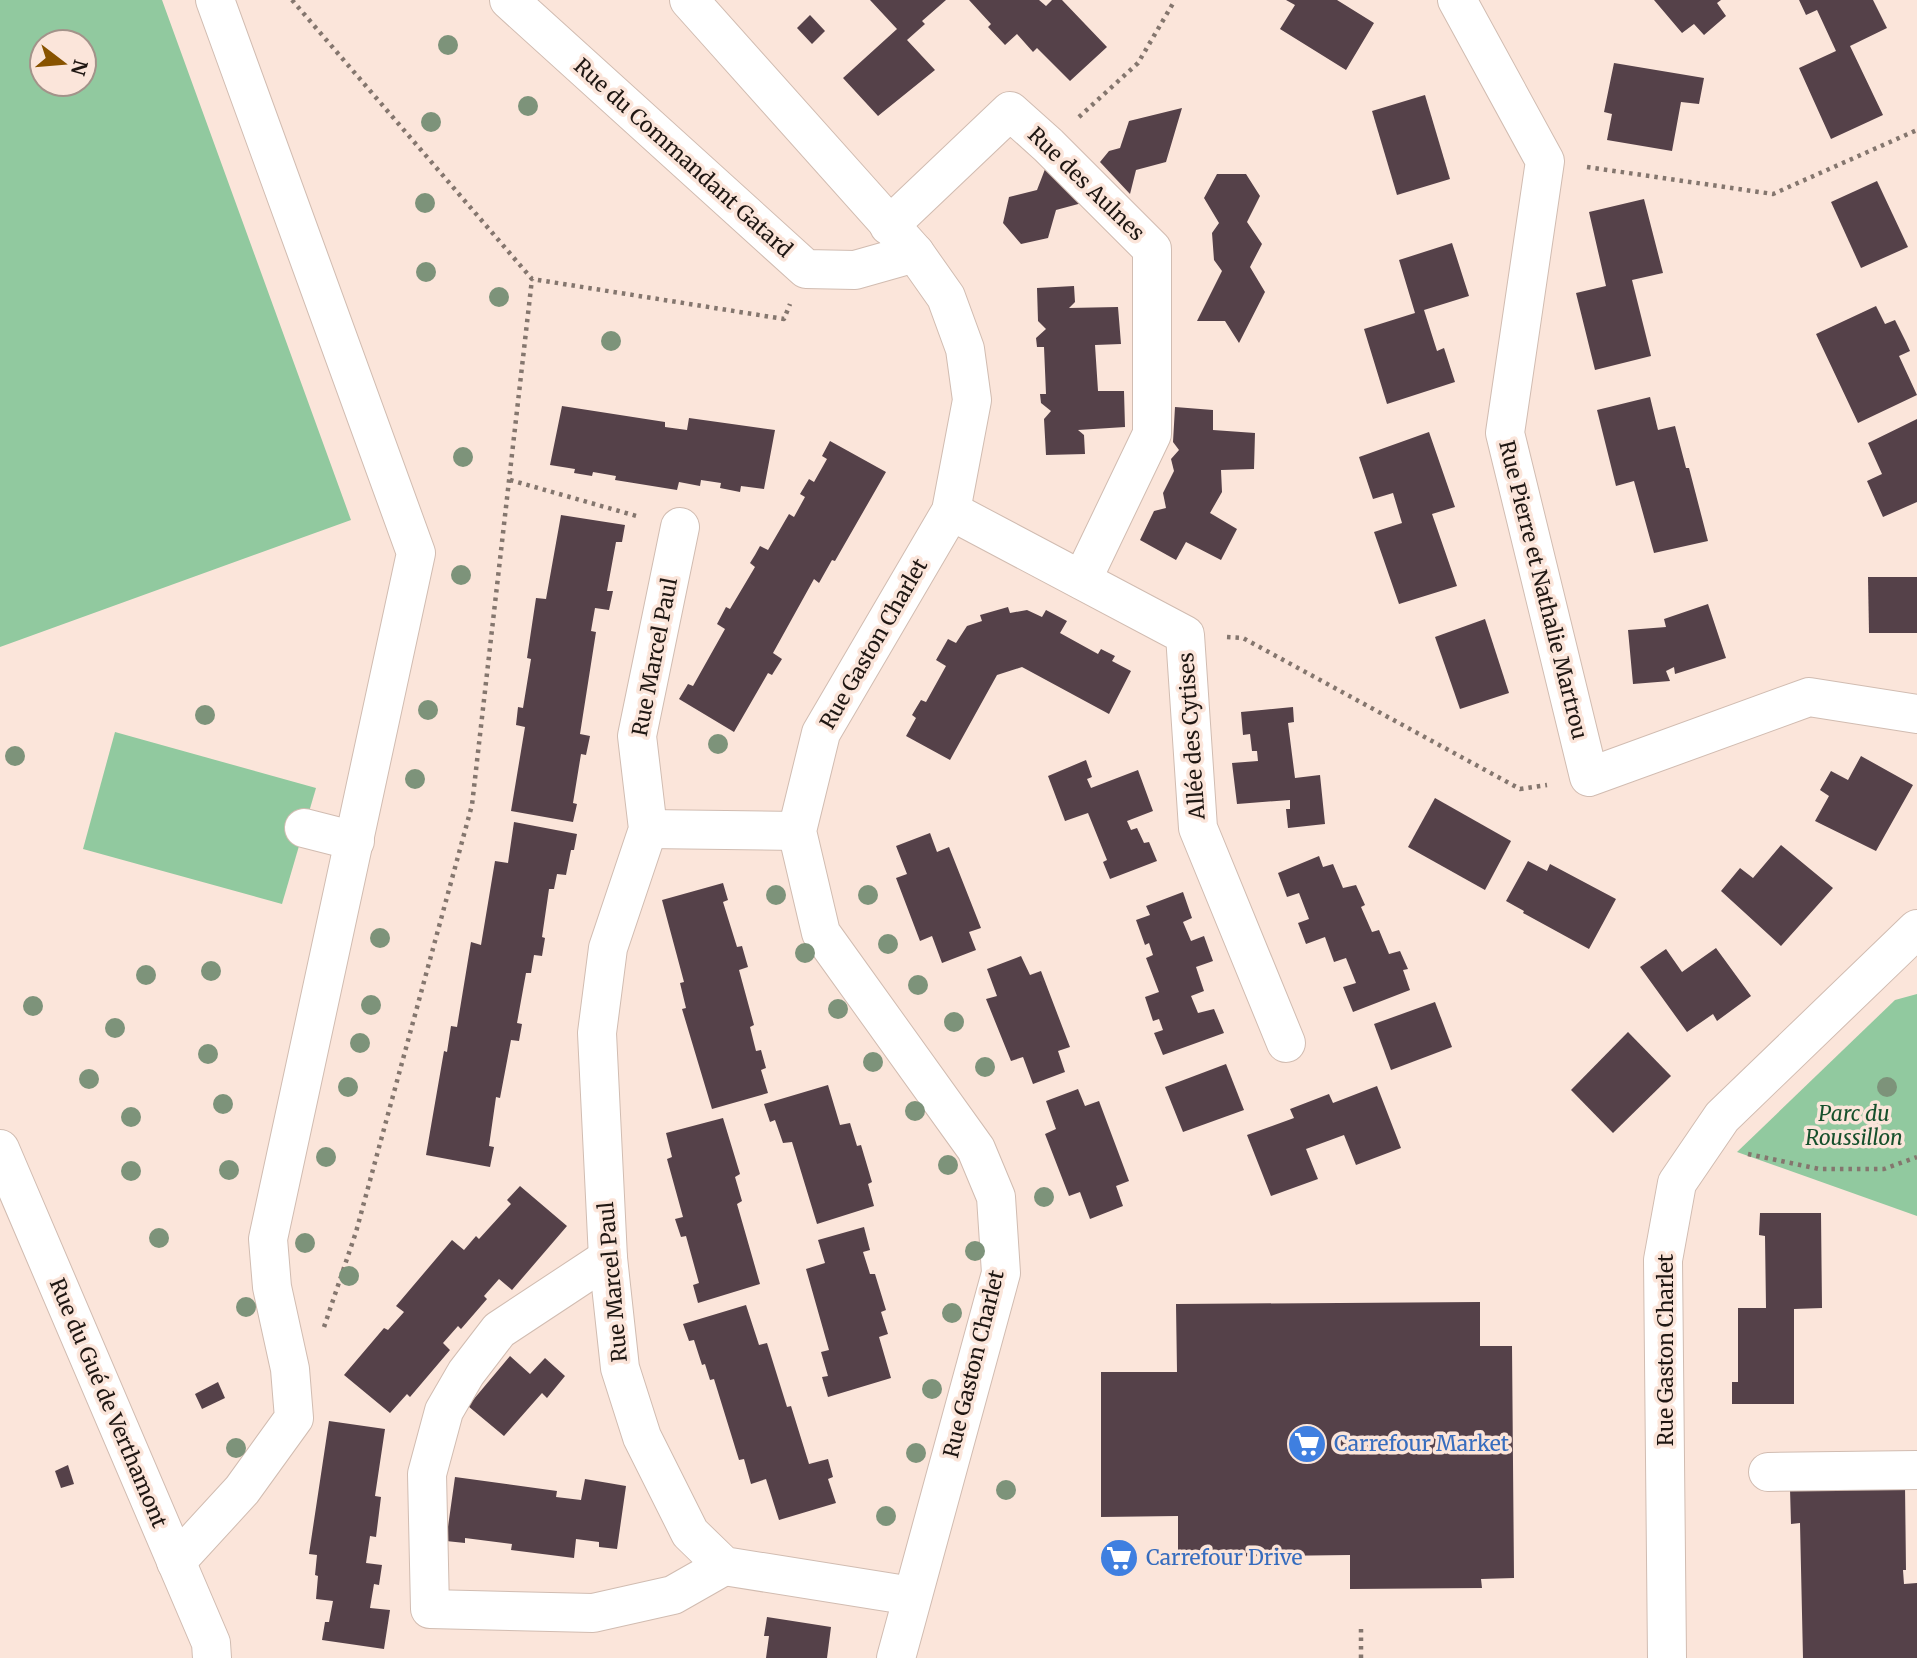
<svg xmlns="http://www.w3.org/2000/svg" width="1917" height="1658" viewBox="0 0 1917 1658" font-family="Merriweather,serif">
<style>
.green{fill:#91c99f;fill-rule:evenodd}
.building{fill:#554149}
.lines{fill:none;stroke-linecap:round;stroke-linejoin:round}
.minor-casing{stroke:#d1bcb1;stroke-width:40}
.major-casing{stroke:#d1bcb1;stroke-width:40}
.path{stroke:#84766e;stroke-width:4.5;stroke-dasharray:3.5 5;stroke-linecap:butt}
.minor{stroke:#fff;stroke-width:38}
.major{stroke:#fff;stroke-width:38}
.tree{fill:#7d937a}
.labels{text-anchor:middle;stroke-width:7;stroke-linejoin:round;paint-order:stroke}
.street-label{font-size:21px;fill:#1f1713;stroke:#fbe5da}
.park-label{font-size:21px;font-style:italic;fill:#16502c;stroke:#fbe5da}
.shop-label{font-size:21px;fill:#366cbe;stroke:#fbe5da;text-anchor:start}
</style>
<rect width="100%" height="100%" fill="#fbe5da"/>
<g class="green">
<path d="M0 0H162L351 520 0 647ZM84 42V84H42V42Z"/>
<polygon points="115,732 316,788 282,904 83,849"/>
<polygon points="1917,994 1917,1216 1737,1152 1895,1000"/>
</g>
<g class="building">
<polygon points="870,0 946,0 922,21 925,24 907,40 935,70 878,116 843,78 897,29"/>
<polygon points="969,0 1039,0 1046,6 1052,0 1062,0 1107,47 1070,81 1037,48 1033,52 1017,34 1005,45 988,27 991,24"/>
<polygon points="1286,0 1337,0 1374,23 1346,70 1280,29 1295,5"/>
<polygon points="1654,0 1721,0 1717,3 1726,16 1704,35 1694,24 1682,33"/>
<polygon points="1799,0 1873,0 1887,28 1850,46 1883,115 1831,139 1799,68 1836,51 1817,10 1806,15"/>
<polygon points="810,15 825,31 812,44 797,28"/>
<polygon points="1614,63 1704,78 1699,104 1681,102 1672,151 1607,140 1612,114 1604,112"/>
<polygon points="1425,95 1450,179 1397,195 1372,111"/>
<polygon points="1182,108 1166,162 1136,170 1130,194 1100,162 1109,151 1120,148 1129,121"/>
<polygon points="1047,164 1082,203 1056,210 1048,238 1021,244 1003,223 1009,197 1037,190"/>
<polygon points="1217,174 1246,174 1260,196 1247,222 1262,244 1250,267 1265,292 1239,343 1225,321 1197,321 1222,271 1214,260 1212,233 1219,223 1204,198"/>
<polygon points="1877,181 1908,247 1861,268 1831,202"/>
<polygon points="1644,199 1663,273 1632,280 1651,356 1595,370 1576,293 1606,286 1589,212"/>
<polygon points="1452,243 1469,296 1424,310 1437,351 1444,348 1455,382 1387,404 1364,329 1415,313 1399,260"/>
<polygon points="1074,286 1075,302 1069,308 1118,307 1121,344 1095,345 1098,391 1124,391 1125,427 1078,430 1084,435 1085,454 1046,455 1044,419 1051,411 1041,403 1040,394 1046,394 1044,347 1037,347 1036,338 1046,329 1038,321 1037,288"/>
<polygon points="1876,306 1885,324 1895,320 1906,342 1910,351 1899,356 1917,395 1858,423 1816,334"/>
<polygon points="1650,397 1658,430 1675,426 1686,468 1689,468 1708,541 1654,553 1634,481 1616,486 1597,410"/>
<polygon points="562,406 665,422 665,427 687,430 689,418 775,430 764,489 741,486 740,492 720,488 721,483 701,480 700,486 679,482 677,490 615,480 616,476 593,472 592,476 574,473 575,469 550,465"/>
<polygon points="1175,407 1213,410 1213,430 1255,433 1254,469 1221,470 1222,492 1210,513 1237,529 1221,560 1186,542 1176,560 1140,540 1154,511 1166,508 1163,493 1174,471 1171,459 1179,450 1173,442"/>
<polygon points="1917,419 1917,502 1883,517 1867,481 1882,474 1868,443"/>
<polygon points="1429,432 1455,507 1432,514 1457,586 1399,604 1374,532 1402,523 1393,493 1373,499 1359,457"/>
<polygon points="830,441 886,472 835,561 832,560 819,583 814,579 773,653 782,659 772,675 768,673 734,732 679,699 688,684 693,686 725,629 717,624 726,607 730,609 755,567 750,563 755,555 760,546 768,550 789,514 794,517 805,497 800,494 809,479 814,482 827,459 822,456"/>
<polygon points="561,515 625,525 622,542 616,542 607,591 613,591 609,610 595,608 591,631 596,632 580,734 590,736 586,755 581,754 573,803 577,804 573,822 511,811 525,727 516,725 518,707 523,708 531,659 527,658 536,598 546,599"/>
<polygon points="1868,577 1917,577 1917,633 1869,633"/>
<polygon points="1708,604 1726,658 1675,674 1674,667 1666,671 1670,681 1633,684 1628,630 1666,627 1664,619"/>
<polygon points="1008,607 1010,613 1027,610 1042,617 1046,610 1067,621 1060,633 1098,654 1101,649 1115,656 1112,661 1131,671 1109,714 1022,667 997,675 950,760 906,736 916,718 912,715 921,700 926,702 946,666 936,660 948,639 956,643 967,626 982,621 980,615"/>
<polygon points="1485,619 1509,693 1460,709 1435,637"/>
<polygon points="1293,707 1294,722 1288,723 1295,778 1320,775 1325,824 1288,828 1286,809 1290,809 1290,800 1237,804 1232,763 1258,761 1257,751 1252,751 1250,734 1243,735 1241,712"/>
<polygon points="1861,756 1913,785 1876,851 1815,821 1829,796 1820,790 1831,771 1848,780"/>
<polygon points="1086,760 1092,777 1087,779 1091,788 1138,770 1153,811 1127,821 1131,830 1137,828 1144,843 1149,842 1157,861 1110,879 1103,862 1107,860 1088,813 1065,821 1048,776"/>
<polygon points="1435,798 1511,841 1485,890 1408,847"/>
<polygon points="514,822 577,834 574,850 571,850 566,875 557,874 554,889 549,889 542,937 545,938 542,956 534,955 531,973 526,973 517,1023 522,1024 519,1041 511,1040 500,1098 496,1097 489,1146 494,1147 490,1167 426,1155 444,1051 447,1052 451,1026 457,1027 471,942 481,945 495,861 508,863"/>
<polygon points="930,833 937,852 949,847 981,928 969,932 976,950 942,963 932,936 920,941 896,878 907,874 896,846"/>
<polygon points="1781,845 1833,888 1781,946 1721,891 1740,868 1753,878"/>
<polygon points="1319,856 1323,867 1333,864 1343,888 1356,885 1365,905 1361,907 1372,932 1379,930 1389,954 1400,951 1408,969 1403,970 1410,990 1353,1012 1343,987 1356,983 1346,958 1334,962 1325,937 1306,944 1298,923 1309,919 1299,893 1287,897 1278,873"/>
<polygon points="1528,861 1547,871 1550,864 1616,899 1589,949 1523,913 1524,911 1506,901"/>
<polygon points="723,883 728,900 723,902 737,947 742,946 748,967 739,970 754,1025 750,1027 756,1051 761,1050 766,1068 761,1070 768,1093 712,1109 682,1009 686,1008 680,983 684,982 662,900"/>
<polygon points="1183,892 1192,918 1183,922 1191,941 1204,936 1213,961 1196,967 1204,991 1191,996 1198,1013 1214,1009 1224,1033 1163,1055 1154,1033 1163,1030 1159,1019 1153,1021 1145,997 1159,992 1146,958 1153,955 1149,943 1145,945 1136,920 1150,915 1146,906"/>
<polygon points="1716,948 1751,996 1717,1021 1713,1014 1687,1032 1640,967 1666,949 1682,972"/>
<polygon points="1021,956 1030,975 1041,971 1070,1047 1058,1051 1065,1072 1033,1084 1023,1057 1011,1061 986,999 997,996 987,969"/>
<polygon points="1435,1002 1452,1047 1391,1070 1374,1024"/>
<polygon points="1628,1032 1671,1076 1613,1133 1571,1090"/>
<polygon points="1226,1064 1244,1110 1183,1132 1165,1087"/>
<polygon points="828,1085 840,1125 850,1123 857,1146 861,1145 872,1182 868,1184 874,1206 817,1224 792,1142 783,1143 775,1120 770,1122 764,1104"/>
<polygon points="1377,1086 1401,1148 1356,1165 1344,1135 1306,1149 1318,1179 1271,1196 1247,1135 1294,1118 1290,1109 1329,1094 1333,1103"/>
<polygon points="1078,1089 1085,1106 1099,1101 1129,1181 1116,1186 1123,1206 1090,1219 1080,1192 1069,1196 1045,1134 1056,1129 1046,1101"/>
<polygon points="723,1118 740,1174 735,1177 742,1201 737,1204 760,1284 698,1303 693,1285 699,1283 686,1236 681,1237 675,1219 683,1217 667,1159 672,1157 666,1133"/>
<polygon points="520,1186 567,1226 512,1290 499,1279 484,1296 487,1299 461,1329 458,1326 443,1343 450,1350 410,1397 407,1394 390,1413 344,1375 384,1328 388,1330 404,1312 396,1306 452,1240 464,1250 476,1236 479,1239 511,1204 507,1200"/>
<polygon points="1760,1213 1821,1213 1822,1308 1794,1309 1794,1404 1732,1404 1732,1382 1738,1382 1738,1308 1766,1308 1765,1236 1759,1235"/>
<polygon points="864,1227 870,1250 863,1252 870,1274 875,1274 886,1310 881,1312 888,1334 879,1337 891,1378 828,1397 822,1377 828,1376 821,1352 829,1350 806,1269 825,1263 818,1240"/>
<polygon points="1480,1302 1480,1346 1512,1346 1514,1578 1481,1579 1482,1588 1350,1589 1350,1555 1178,1557 1178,1516 1101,1517 1101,1372 1177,1372 1176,1304"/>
<polygon points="746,1305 759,1345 767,1343 787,1407 791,1406 809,1464 828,1459 833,1477 828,1479 836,1503 779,1520 766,1479 751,1484 744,1459 739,1460 714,1379 710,1380 705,1364 702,1365 694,1340 689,1341 683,1324"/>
<polygon points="510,1356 530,1374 545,1358 565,1376 547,1398 542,1393 504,1436 468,1406"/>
<polygon points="218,1382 225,1398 202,1409 195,1394"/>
<polygon points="329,1421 385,1429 375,1496 381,1497 376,1537 370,1536 366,1563 382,1565 379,1585 374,1584 370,1608 390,1610 384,1649 322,1640 325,1622 329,1622 333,1601 316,1599 318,1576 315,1575 317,1555 309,1554"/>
<polygon points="68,1465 74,1484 61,1488 55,1471"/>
<polygon points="455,1477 557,1491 556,1497 581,1500 585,1479 626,1486 617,1549 599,1547 599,1542 576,1539 574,1558 511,1550 512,1544 465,1538 465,1543 446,1541"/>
<polygon points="1905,1485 1906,1570 1903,1570 1904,1584 1917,1583 1917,1658 1803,1658 1800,1523 1791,1524 1790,1489"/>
<polygon points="767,1617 831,1627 827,1658 766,1658 769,1636 764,1636"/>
</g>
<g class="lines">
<defs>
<g id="minor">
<polyline points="509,0 806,269 855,270 915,253"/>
<polyline points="689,0 915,253 946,297 965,349 972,400 951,511 821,733 797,831 821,933 976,1149 996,1197 1001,1273 896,1658"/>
<polyline points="1457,0 1545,161 1505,433 1589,777 1809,697 1917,714"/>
<polyline points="889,226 1010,111 1048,145 1152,249 1152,434 1082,580"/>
<polyline points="951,511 1185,635 1198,828 1286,1043"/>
<polyline points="680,527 637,736 648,829 608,948 597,1033 608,1258 620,1368 642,1437 690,1533 724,1566 912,1596"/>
<polyline points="304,828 355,841"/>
<polyline points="648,829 797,831"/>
<polyline points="608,1258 499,1330 466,1373 444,1411 427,1474 430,1609 593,1613 673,1595 724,1566"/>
<polyline points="1768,1472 1917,1470"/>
<polyline points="176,1562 242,1490 294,1418 290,1369 272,1287 268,1239 416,553 215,0"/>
<polyline points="1667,1658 1663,1260 1677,1183 1722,1117 1917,929"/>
</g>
<polyline id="major" points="0,1149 211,1643 212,1658"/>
</defs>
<use href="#minor" class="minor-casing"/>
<use href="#major" class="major-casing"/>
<g class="path">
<polyline points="292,0 532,279 784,319 790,304"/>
<polyline points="1079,117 1138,63 1175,0"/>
<polyline points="1587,167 1773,194 1917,130"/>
<polyline points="510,480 640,517"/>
<polyline points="1227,637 1243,638 1520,789 1547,785"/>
<polyline points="1748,1154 1819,1169 1884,1169 1917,1157"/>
<polyline points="324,1327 356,1232 472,805 532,279"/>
<polyline points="1361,1629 1361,1658"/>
</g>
<use href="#minor" class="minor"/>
<use href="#major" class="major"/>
</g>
<g class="tree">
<circle cx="448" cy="45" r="10"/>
<circle cx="528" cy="106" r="10"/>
<circle cx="431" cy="122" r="10"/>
<circle cx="425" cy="203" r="10"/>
<circle cx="426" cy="272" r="10"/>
<circle cx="499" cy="297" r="10"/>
<circle cx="611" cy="341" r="10"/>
<circle cx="463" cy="457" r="10"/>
<circle cx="461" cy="575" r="10"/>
<circle cx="428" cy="710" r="10"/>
<circle cx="205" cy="715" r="10"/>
<circle cx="718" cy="744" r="10"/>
<circle cx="15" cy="756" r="10"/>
<circle cx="415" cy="779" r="10"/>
<circle cx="776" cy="895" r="10"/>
<circle cx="868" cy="895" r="10"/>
<circle cx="380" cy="938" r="10"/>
<circle cx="888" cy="944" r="10"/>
<circle cx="805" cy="953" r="10"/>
<circle cx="211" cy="971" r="10"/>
<circle cx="146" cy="975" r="10"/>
<circle cx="918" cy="985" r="10"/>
<circle cx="371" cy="1005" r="10"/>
<circle cx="33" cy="1006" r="10"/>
<circle cx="838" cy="1009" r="10"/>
<circle cx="954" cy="1022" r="10"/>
<circle cx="115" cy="1028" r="10"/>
<circle cx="360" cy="1043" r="10"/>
<circle cx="208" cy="1054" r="10"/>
<circle cx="873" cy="1062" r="10"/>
<circle cx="985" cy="1067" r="10"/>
<circle cx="89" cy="1079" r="10"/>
<circle cx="348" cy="1087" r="10"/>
<circle cx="1887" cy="1087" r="10"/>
<circle cx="223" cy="1104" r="10"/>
<circle cx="915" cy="1111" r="10"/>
<circle cx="131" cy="1117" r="10"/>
<circle cx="326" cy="1157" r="10"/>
<circle cx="948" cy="1165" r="10"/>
<circle cx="229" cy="1170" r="10"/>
<circle cx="131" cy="1171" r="10"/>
<circle cx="1044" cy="1197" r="10"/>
<circle cx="159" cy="1238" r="10"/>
<circle cx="305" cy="1243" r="10"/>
<circle cx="975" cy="1251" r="10"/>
<circle cx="349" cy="1276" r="10"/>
<circle cx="246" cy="1307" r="10"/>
<circle cx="952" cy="1313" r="10"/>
<circle cx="932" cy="1389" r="10"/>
<circle cx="236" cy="1448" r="10"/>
<circle cx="916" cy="1453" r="10"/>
<circle cx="1006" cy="1490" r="10"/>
<circle cx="886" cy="1516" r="10"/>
</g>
<defs>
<symbol id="supermarket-disc" viewBox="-11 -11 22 22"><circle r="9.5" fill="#3f7fe0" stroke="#fbe5da"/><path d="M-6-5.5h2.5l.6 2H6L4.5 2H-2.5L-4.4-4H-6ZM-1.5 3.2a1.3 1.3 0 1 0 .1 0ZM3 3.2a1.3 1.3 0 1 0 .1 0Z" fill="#fff"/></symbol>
</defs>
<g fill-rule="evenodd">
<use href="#supermarket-disc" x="1285" y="1422" width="44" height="44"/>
<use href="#supermarket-disc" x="1097" y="1536" width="44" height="44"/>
</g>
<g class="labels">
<g class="street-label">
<text transform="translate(683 158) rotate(42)" y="7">Rue du Commandant Gatard</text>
<text transform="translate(1086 184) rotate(44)" y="7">Rue des Aulnes</text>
<text transform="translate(1543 590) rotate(76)" y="7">Rue Pierre et Nathalie Martrou</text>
<text transform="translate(874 644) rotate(-60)" y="7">Rue Gaston Charlet</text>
<text transform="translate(655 657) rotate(-79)" y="7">Rue Marcel Paul</text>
<text transform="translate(1192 736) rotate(-94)" y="7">Allée des Cytises</text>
<text transform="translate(613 1282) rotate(-95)" y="7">Rue Marcel Paul</text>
<text transform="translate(1666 1350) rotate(-90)" y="7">Rue Gaston Charlet</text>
<text transform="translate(974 1364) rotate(-76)" y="7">Rue Gaston Charlet</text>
<text transform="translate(108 1403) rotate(67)" y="7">Rue du Gué de Verthamont</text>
</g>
<g class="park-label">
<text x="1854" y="1121">Parc du<tspan x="1854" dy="24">Roussillon</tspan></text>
</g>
<g class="shop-label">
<text x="1334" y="1451">Carrefour Market</text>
<text x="1146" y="1565">Carrefour Drive</text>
</g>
</g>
<g transform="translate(63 63) rotate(106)"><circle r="33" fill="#fbe5da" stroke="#a3938a" stroke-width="2"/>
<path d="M0-5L12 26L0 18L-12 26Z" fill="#885300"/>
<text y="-10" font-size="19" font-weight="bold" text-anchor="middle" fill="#1f1713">N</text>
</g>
</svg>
